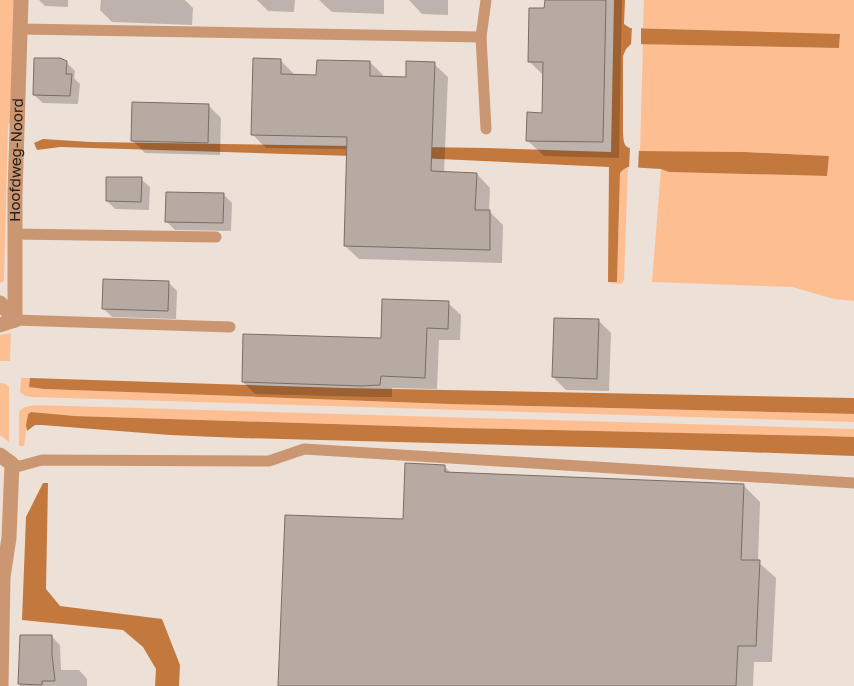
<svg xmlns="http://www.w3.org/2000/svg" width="854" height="686" viewBox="0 0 854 686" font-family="'Golos Text',sans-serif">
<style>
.green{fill:#fdbf92}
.water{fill:#c3793e}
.pier{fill:#ede0d7}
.shadow{fill:#0003}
.building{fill:#b6aaa2;stroke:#796e66}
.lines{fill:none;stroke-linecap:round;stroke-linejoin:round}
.lane{stroke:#ca9772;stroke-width:11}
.street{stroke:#ca9772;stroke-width:15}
.labels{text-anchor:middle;stroke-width:5;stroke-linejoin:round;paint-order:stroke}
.street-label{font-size:15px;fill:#221e1a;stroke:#faede5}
</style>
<rect width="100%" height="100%" fill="#ede0d7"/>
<g class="green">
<polygon points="0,0 14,0 12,119 8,125 4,281 0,283"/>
<polygon points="644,0 854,0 854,301 834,299 792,287 652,282 661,169 670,172 826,176 829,156 745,152 640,151 643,44 839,48 840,35 643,28"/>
<polygon points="628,167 624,280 621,284 608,283 617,281 620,173 624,169"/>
<polygon points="11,333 10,361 0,361 0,335"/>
<polygon points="21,378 30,378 30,387 44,389 449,404 854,414 854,422 32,397 25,396 20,392"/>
<polygon points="0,383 6,384 9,387 9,442 0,435"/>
<path d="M35 405 854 429V437L459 428 75 416 31 412 28 414C26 424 26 435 24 446H19V411L25 407Z"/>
</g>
<g class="water">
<path d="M614 0H625L624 24 630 28 840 34 839 48 631 44 626 49 623 56V133C624 148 625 147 640 151L745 152 829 156 827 176 669 172 661 169 628 167 624 169 620 173 617 282H608L609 167 418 158 60 147 37 150 34 143 43 139 91 142 487 148 611 152Z"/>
<polygon points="30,378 343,388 854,398 854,414 449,404 44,389 29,387"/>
<polygon points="31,412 75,416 459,428 824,436 854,437 854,456 667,449 240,438 170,435 42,425 35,425 27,431 26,425 28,414"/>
<polygon points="43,483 48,483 46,589 60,606 162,619 180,665 179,686 155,686 156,669 143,647 123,630 22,620 26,517"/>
</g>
<g class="pier">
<polygon points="632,26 641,26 641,47 631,46"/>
<polygon points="630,147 639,148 638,170 629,170"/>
</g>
<g class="shadow">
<polygon points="39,0 68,0 68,7 45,6"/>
<polygon points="101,0 185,0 193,8 192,25 112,22 100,10"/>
<polygon points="257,0 295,0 294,12 268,11"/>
<polygon points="319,0 384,0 384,14 332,12"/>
<polygon points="409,0 448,0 448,15 422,14"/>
<polygon points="546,0 622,0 619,158 544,156 527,140 543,114 544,76 529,61 546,9"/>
<polygon points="280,60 294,74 294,76 318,76 370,62 383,75 383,78 407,78 434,64 448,77 444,173 477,174 490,188 489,211 503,225 502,263 359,259 345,246 348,149 266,148 252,134"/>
<polygon points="66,62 75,71 74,78 80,84 78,104 43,103 34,95"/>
<polygon points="208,105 221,118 220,155 145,153 132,140"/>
<polygon points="141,179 150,187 149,210 115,209 107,201"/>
<polygon points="223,194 232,203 231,231 175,230 166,221"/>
<polygon points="169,283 177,291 176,319 112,317 103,308"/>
<polygon points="448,303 461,315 460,340 439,340 437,389 392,388 392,397 375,397 255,394 243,382 383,339"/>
<polygon points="599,321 611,333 609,391 566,390 553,377"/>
<polygon points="444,466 452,474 743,485 760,502 758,562 776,578 772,662 754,662 753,686 279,686"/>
<polygon points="21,636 52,637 60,645 61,670 79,670 87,679 87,686 20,686"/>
</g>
<g class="building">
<polygon points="545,0 606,0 603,142 526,141 527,112 542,113 543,62 528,62 529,8 544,8"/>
<polygon points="34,58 60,58 67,61 66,74 72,74 70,96 33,95"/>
<polygon points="253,58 281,59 281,74 316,75 317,60 370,61 370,76 406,77 406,61 435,62 431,171 477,173 475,210 490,210 490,250 344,246 347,137 251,135"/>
<polygon points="132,102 209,104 208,143 131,141"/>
<polygon points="106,177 142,177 141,202 106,201"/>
<polygon points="166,192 224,193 223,223 165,222"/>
<polygon points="103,279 169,281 168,311 102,309"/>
<polygon points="382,299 449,301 448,329 427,328 425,378 381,376 380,385 362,386 242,382 243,334 381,338"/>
<polygon points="554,318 599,319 597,379 552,377"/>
<polygon points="405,463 445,465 445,472 744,484 741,560 760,560 756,646 738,646 736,686 278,686 285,515 403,519"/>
<polygon points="20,635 52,635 52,654 55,681 42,681 42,685 18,684"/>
</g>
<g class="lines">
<g class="lane">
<polyline points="20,29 481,37"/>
<polyline points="486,129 481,37 486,0"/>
<polyline points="15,234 216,237"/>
<polyline points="15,320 230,327"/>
<polyline points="12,464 20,466 42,460 269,461 304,449 854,483"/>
</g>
<g class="street">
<polyline points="0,303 15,320"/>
<path id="s1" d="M15 320V194L21 0"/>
<polyline points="0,325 15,320"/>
<polyline points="0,455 12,464 9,538 3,577 1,686"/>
</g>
</g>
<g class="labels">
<g class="street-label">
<text dy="5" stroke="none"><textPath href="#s1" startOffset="160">Hoofdweg-Noord</textPath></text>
</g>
</g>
</svg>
